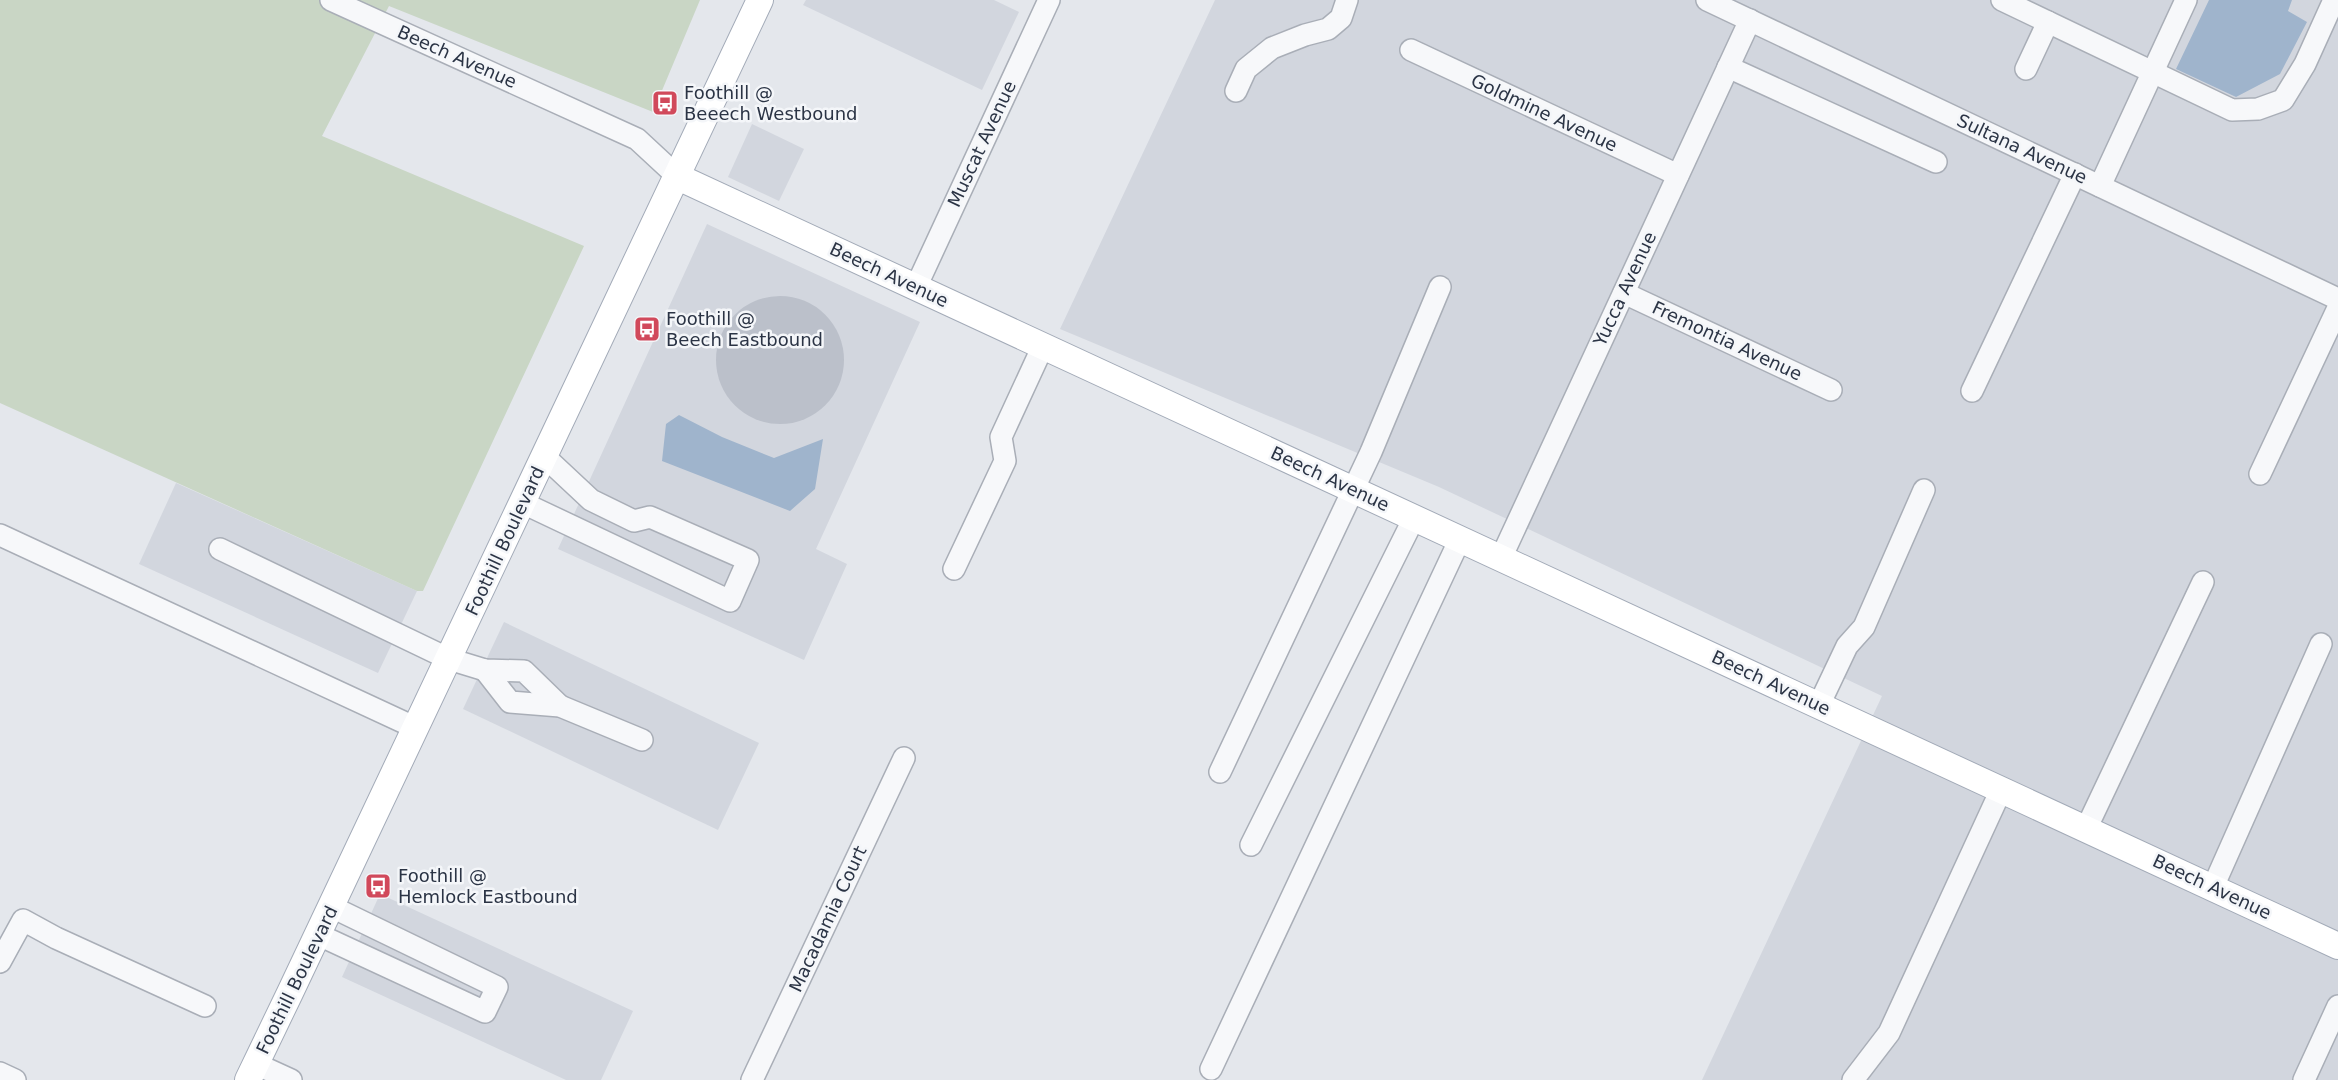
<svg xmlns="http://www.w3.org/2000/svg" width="2338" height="1080" viewBox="0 0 2338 1080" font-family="'DejaVu Sans',sans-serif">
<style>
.built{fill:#d2d6de}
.green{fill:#c9d6c5}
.water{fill:#9fb4cc}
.building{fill:#bbc0ca}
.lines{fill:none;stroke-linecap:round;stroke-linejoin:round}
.minor-casing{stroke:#a9aeb7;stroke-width:24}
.major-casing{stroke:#a3abb8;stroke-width:28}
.minor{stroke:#f7f8fa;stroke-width:21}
.major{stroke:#fff;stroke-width:26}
.labels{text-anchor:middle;stroke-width:5;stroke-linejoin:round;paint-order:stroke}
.street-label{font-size:18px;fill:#2b3445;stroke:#f4f6f9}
.poi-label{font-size:18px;fill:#2b3445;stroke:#f4f6f9;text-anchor:start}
</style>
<rect width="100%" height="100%" fill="#e4e7ec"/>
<g class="built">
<polygon points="806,0 994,0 1019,12 982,90 803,5"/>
<polygon points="1215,0 2338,0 2338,1080 1702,1080 1882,696 1439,487 1060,329"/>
<polygon points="752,124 804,149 779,201 728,177"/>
<polygon points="707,224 920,322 816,549 847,564 804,660 558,549"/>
<polygon points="176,483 417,591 378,673 139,564"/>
<polygon points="504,622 759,743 718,830 463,709"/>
<polygon points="380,894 633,1011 601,1080 566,1080 342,977"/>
</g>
<polygon class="green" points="0,0 700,0 653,112 389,6 322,136 584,246 423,591 417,591 0,403"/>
<g class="water">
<polygon points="2209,0 2292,0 2288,11 2307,22 2280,74 2236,97 2176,69"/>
<polygon points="679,415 722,437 774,458 823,439 815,489 790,511 662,461 666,424"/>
</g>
<circle class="building" cx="780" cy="360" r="64"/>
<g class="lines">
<defs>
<g id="minor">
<polyline points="331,0 637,139 678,177"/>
<polyline points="1707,0 2338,299"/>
<polyline points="2002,0 2232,110 2258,109 2283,100 2305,64 2334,0"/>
<polyline points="1411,50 1678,175"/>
<polyline points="1728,67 1936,162"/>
<polyline points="2026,69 2048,22"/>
<polyline points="1236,91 1246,69 1272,48 1305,35 1328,29 1341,18 1347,0"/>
<polyline points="2100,186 2186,0"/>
<polyline points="916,287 1049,0"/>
<polyline points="1624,293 1831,390"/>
<polyline points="1972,391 2075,174"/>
<polyline points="2260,474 2338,308"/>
<polyline points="523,503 730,601 748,560 650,517 634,521 591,500 545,457"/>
<polyline points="0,535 416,728"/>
<polyline points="220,549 449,659 485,670 524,671 560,706"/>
<polyline points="1501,558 1750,20"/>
<polyline points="954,569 1005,461 1001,437 1043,346"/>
<polyline points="485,670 510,702 560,706 642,740"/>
<polyline points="1819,705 1847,646 1864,627 1924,490"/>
<polyline points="1220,772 1371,452 1440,287"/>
<polyline points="2086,829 2203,582"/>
<polyline points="1251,845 1414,518"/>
<polyline points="2213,887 2321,644"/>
<polyline points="319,935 485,1012 497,987 332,907"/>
<polyline points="0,962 23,920 56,938 205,1006"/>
<polyline points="256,1064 291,1080"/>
<polyline points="1211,1069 1460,539"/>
<polyline points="0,1073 15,1080"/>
<polyline points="752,1080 904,758"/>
<polyline points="1853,1080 1889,1033 2001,790"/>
<polyline points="2304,1080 2338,1006"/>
</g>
<g id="major">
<polyline points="678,177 2338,946"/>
<path d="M248 1080C421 721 592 361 760 0"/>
</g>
</defs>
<use href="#minor" class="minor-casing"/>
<use href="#major" class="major-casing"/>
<use href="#minor" class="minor"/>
<use href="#major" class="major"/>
</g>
<defs>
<symbol id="bus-square" viewBox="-11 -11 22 22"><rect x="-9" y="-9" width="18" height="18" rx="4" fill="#d1495b" stroke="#f4f6f9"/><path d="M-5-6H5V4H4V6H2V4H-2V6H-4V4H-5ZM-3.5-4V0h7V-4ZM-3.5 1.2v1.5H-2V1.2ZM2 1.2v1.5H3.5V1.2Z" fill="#fff"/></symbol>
</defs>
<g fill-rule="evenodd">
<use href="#bus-square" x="650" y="88" width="30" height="30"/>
<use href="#bus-square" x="632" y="314" width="30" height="30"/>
<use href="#bus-square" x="363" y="871" width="30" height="30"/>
</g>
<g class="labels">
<g class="street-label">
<text transform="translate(457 57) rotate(24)" y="6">Beech Avenue</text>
<text transform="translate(1544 113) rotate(25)" y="6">Goldmine Avenue</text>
<text transform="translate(982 144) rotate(-65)" y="6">Muscat Avenue</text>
<text transform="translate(2022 149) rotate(25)" y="6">Sultana Avenue</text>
<text transform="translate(889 275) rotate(25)" y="6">Beech Avenue</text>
<text transform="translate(1625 289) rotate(-65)" y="6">Yucca Avenue</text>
<text transform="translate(1727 341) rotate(25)" y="6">Fremontia Avenue</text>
<text transform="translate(1330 479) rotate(25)" y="6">Beech Avenue</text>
<text transform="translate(505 541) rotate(-65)" y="6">Foothill Boulevard</text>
<text transform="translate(1771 683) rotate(25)" y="6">Beech Avenue</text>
<text transform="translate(2212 887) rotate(25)" y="6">Beech Avenue</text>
<text transform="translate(828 919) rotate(-65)" y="6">Macadamia Court</text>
<text transform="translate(297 980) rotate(-64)" y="6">Foothill Boulevard</text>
</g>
<g class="poi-label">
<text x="684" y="99">Foothill @<tspan x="684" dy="21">Beeech Westbound</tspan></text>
<text x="666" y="325">Foothill @<tspan x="666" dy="21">Beech Eastbound</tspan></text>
<text x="398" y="882">Foothill @<tspan x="398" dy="21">Hemlock Eastbound</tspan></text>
</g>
</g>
</svg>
